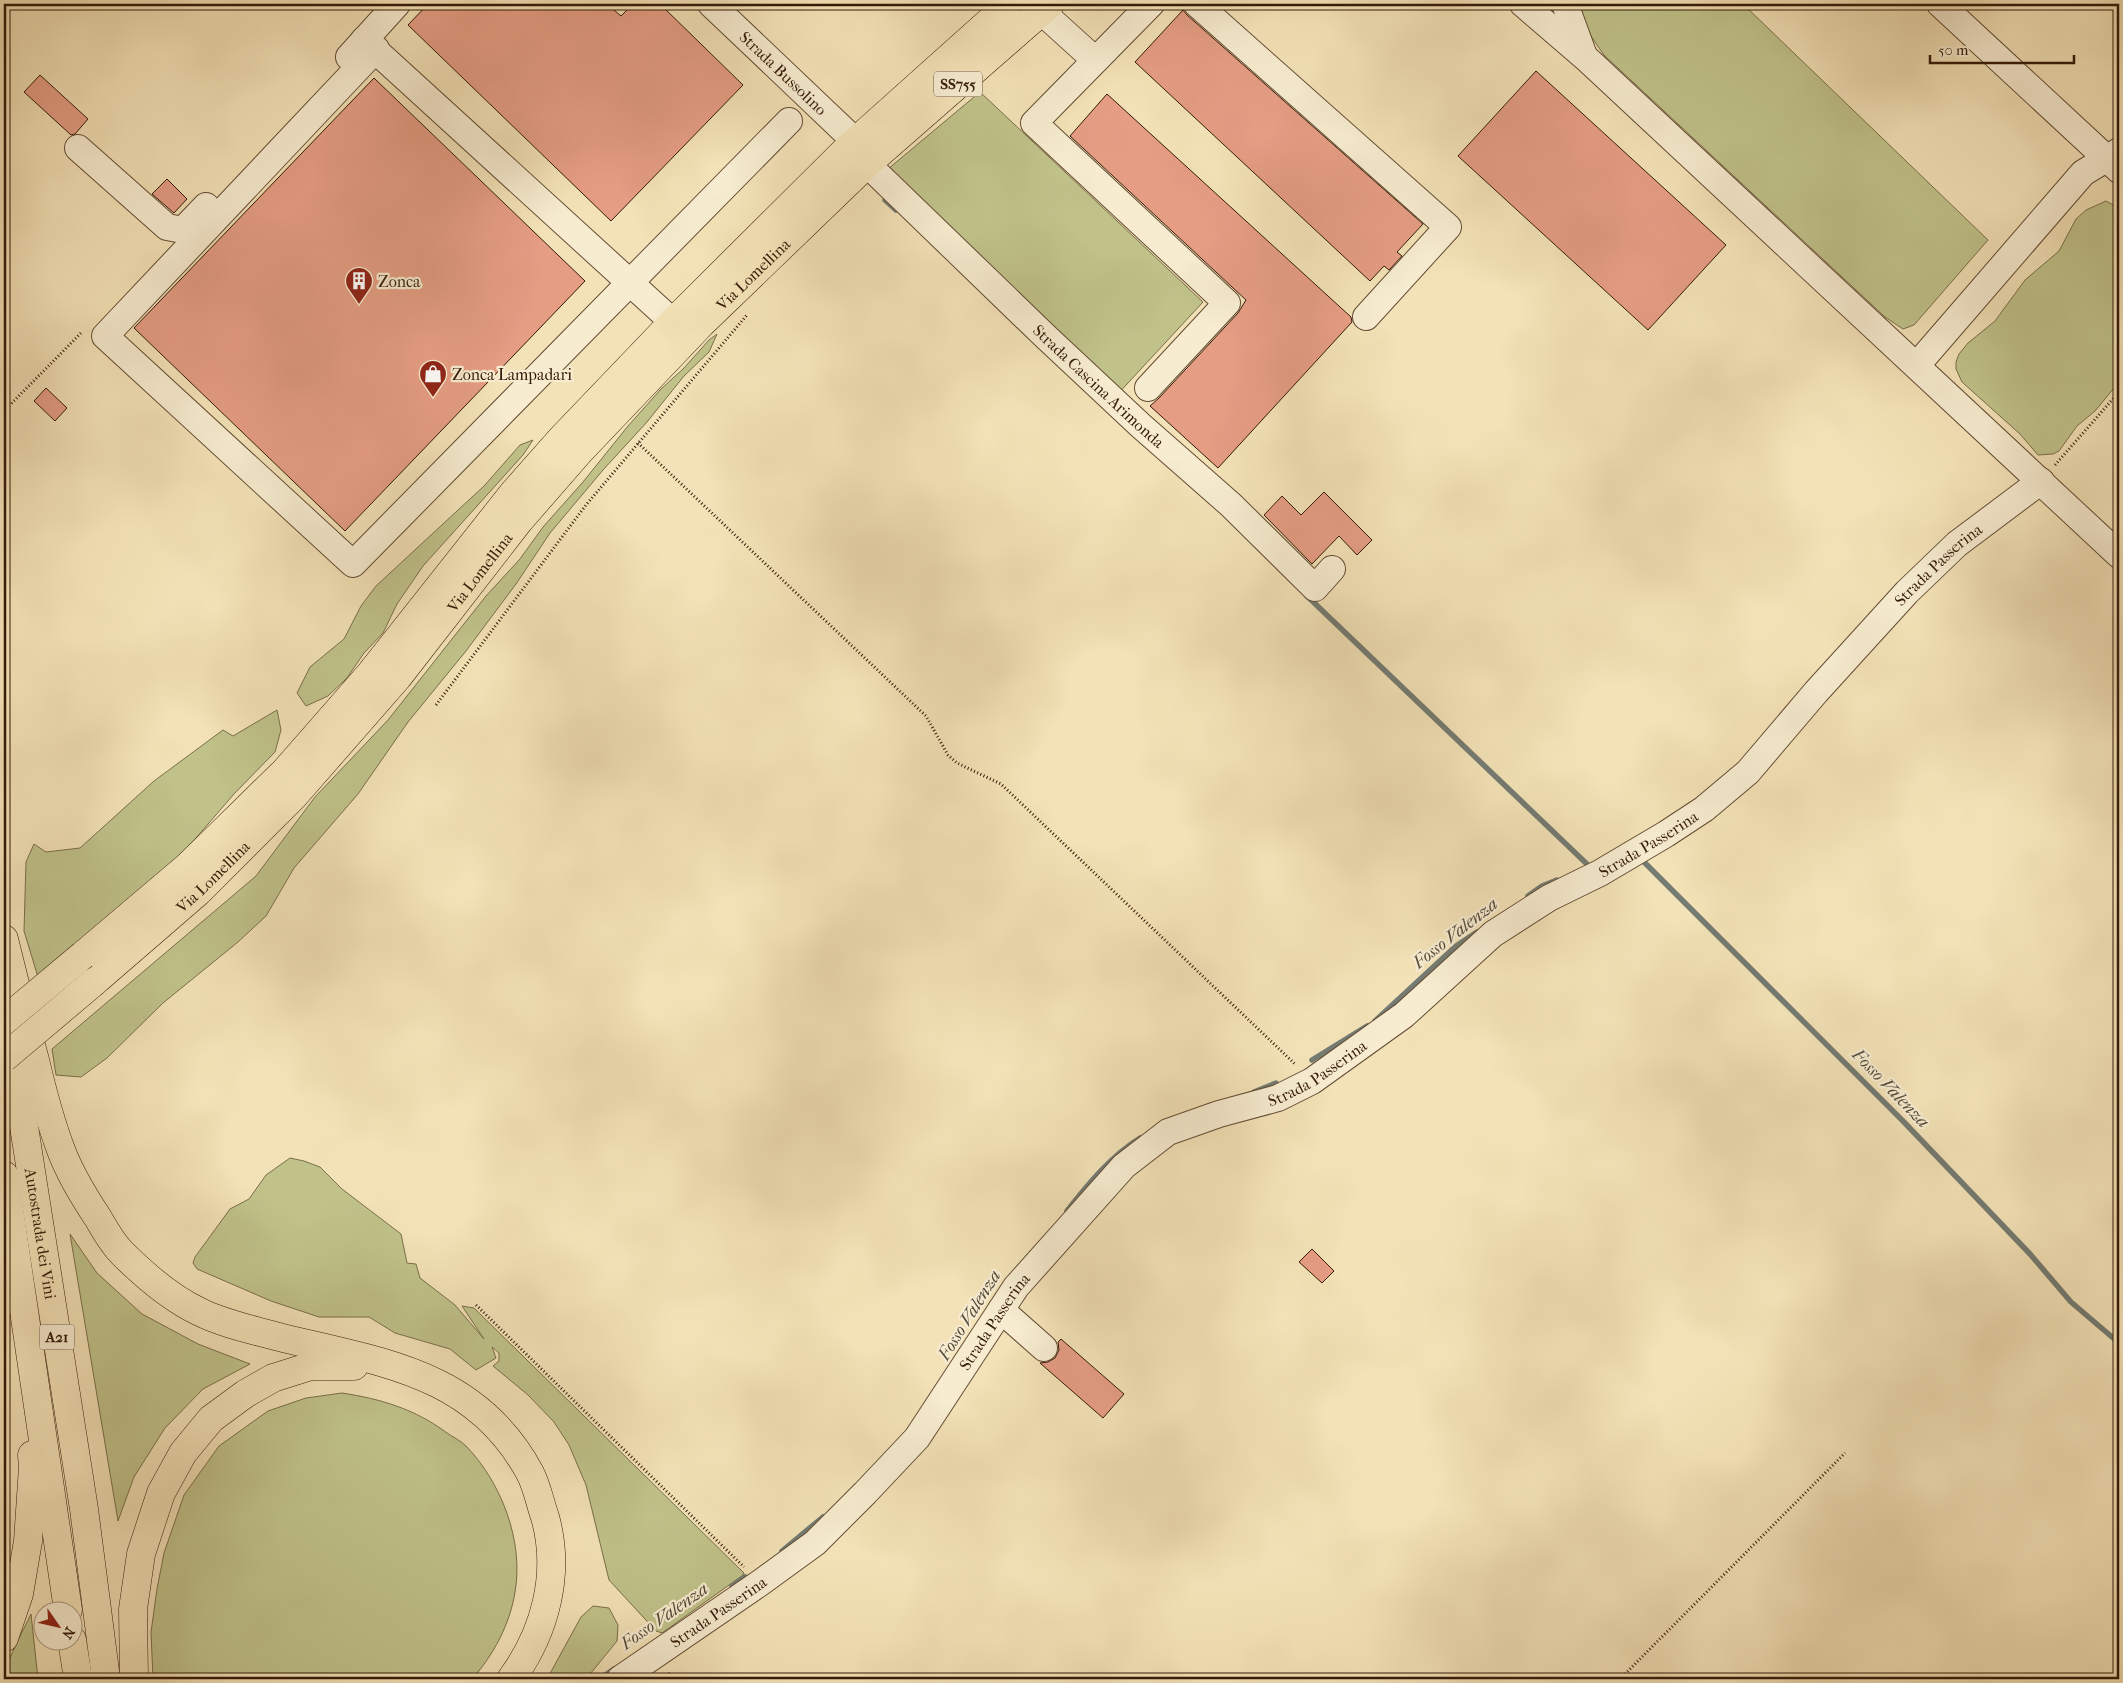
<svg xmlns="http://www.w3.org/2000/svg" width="2123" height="1683" viewBox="0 0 2123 1683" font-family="'IM FELL French Canon',serif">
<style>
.green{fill:#c0c28a;stroke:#7a6e49}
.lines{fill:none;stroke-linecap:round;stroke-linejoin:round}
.stream{stroke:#747b72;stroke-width:5.5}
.building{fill:#e59d84;stroke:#341a08}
.minor-casing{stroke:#644c34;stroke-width:28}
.major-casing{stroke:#341a08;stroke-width:29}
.highway-casing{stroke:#341a08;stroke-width:29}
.path{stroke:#341a08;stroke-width:3;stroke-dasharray:1 2.5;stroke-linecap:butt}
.minor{stroke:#f7ecd0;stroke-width:26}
.major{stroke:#f3e2b7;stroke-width:28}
.highway{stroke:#f3e2b7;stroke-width:28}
.major-bridge-casing{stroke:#341a08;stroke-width:29;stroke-linecap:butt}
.major-bridge{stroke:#f3e2b7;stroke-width:28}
.labels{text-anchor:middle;stroke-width:4.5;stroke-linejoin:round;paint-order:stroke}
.shield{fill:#f7ecd0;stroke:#6e5944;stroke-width:1}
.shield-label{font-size:15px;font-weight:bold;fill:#341a08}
.street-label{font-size:16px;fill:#341a08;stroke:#f7ecd0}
.poi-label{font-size:16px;fill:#341a08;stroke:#f7ecd0;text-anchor:start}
.water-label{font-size:18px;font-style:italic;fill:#544b3d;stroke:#f7ecd0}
</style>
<rect width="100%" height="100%" fill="#f3e2b7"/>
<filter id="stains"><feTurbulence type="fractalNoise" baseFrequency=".004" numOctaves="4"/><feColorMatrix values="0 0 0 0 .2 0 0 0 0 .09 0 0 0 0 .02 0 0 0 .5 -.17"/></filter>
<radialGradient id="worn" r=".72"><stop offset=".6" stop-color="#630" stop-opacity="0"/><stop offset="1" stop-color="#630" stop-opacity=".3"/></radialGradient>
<g class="green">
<polygon points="1578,4 1743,4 1988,240 1914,325 1903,329 1885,317 1604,55 1586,29"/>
<polygon points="980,92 1203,302 1115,397 888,169"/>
<polygon points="2106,201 2119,208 2119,382 2095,411 2077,426 2059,451 2053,454 2038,455 2020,434 1962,382 1956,369 1956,362 1959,354 1968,343 1995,321 2025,280 2059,251 2076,219 2086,210"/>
<polygon points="717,334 709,352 684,376 647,422 603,470 550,533 516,584 466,651 408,722 358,794 294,868 266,916 238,942 163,1003 107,1058 81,1077 56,1075 52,1049 256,876 315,797 388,720 486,596 520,559 543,527 583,482 628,426 661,389 684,368 709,340"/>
<polygon points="533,440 523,455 423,566 397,604 383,633 364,653 347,678 328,696 306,706 297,693 310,667 344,639 361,606 376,586 484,486 520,445"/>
<polygon points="277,710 281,730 275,752 234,794 177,860 38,977 24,931 26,862 34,844 46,852 80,848 154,781 223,730 233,736"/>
<polygon points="290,1158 304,1161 320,1167 342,1189 401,1234 407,1263 416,1264 420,1278 455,1305 484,1339 462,1306 474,1308 744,1573 743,1575 662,1633 656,1631 609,1580 586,1485 569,1445 554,1422 528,1395 493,1366 499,1361 499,1353 492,1347 496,1358 476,1370 450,1349 395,1333 369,1317 319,1317 271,1301 197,1269 193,1263 195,1257 230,1209 249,1199 266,1175"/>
<polygon points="70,1234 97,1273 142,1314 198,1344 250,1364 203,1389 165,1428 134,1477 118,1521"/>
<path d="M342 1393C381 1399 415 1409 447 1433 453 1437 461 1441 466 1446 501 1482 524 1541 515 1592 510 1624 493 1656 472 1679H153L151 1632 157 1589 164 1553 184 1495 219 1446 268 1411 306 1398Z"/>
<polygon points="593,1606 609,1608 618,1625 617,1641 586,1679 547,1679 581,1617"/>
<path d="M31 1614 38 1679H4C4 1665 24 1629 31 1614Z"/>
</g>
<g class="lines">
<g class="stream">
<polyline points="885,200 896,210"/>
<polyline points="1307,596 1589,866"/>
<polyline points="1640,858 1902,1120 2030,1254 2071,1302 2119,1343"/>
<polyline points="1528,896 1542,886 1557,880"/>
<polyline points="1375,1021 1456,946 1477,932"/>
<polyline points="1312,1060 1367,1026"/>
<polyline points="1254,1092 1276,1083"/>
<path d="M1067 1211C1088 1184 1111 1156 1140 1138"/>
<polyline points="782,1551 823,1517"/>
<polyline points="732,1586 745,1577"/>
<polyline points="600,1679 614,1669"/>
</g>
</g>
<g class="building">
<polygon points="428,4 607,4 621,16 633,4 660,4 743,85 611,221 408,25"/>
<polygon points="1183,10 1187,15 1423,224 1397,252 1402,256 1389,270 1384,266 1370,281 1135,62"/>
<polygon points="1536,71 1726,245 1648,330 1458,156"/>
<polygon points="40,75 88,119 75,134 71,135 24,92"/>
<polygon points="374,78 585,281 345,531 134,328"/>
<polygon points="1107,94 1351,317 1352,322 1218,468 1150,406 1159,398 1238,313 1246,300 1070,136"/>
<polygon points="167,179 187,199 174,213 152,194"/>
<polygon points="46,388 67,408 55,421 34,401"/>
<polygon points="1324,492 1372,540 1357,555 1339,536 1312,564 1264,515 1282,496 1301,515"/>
<polygon points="1312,1249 1334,1271 1322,1283 1299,1262"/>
<polygon points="1061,1339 1124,1394 1103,1418 1040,1363 1048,1362 1055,1358 1059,1350 1058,1342"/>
</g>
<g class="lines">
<defs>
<g id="minor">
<path id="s1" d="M711 4 855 141"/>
<polyline points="1197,4 1448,227 1366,317"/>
<polyline points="1523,4 1588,60 2119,555"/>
<polyline points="1565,4 1583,53"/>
<polyline points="1940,4 2119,170"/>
<polyline points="1041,11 1095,60"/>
<polyline points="364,40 673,322"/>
<polyline points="376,49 105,336 353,564 789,121"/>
<polyline points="349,57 397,4"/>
<polyline points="78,148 167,227 183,230 206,206"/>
<path id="s2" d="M867 164 1045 336 1140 425 1231 505 1315 588 1332 569"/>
<polyline points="1917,365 2083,173 2119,151"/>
<polyline points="1148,388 1227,303 1034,123 1151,4"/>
<polyline points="1001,1310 1044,1348"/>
<path id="s3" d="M620 1679 760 1583 815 1543 865 1493 917 1438 1016 1287 1124 1166 1168 1132 1219 1114 1278 1098 1312 1081 1404 1015 1493 934 1549 898 1600 873 1666 834 1704 809 1748 772 1816 692 1907 592 1957 544 2041 481"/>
</g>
<g id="major">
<polyline points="83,955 187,867 285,771 370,674 514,492 560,440 673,322 846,150 1009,4"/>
<path id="s4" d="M94 982 198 892 294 796 398 677 519 521 580 451 701 324 867 164 1050 4"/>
</g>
<g id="highway">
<path d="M4 939C14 980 24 1020 35 1060 42 1090 50 1121 61 1150 70 1174 84 1197 98 1218 105 1230 112 1243 122 1253 145 1276 170 1298 200 1312 224 1324 254 1330 279 1337 380 1362 476 1372 530 1473 537 1486 540 1503 545 1517 561 1574 545 1633 511 1679"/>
<path id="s5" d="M9 1031 84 1509 106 1679"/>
<polyline points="4,1175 68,1610"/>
<polyline points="4,1638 19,1594 28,1541 33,1467 32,1455"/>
<polyline points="72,1640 78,1679"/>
<polyline points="134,1679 133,1609 141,1554 161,1493 183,1453 211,1419 245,1394 273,1378 311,1366 354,1366"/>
</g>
</defs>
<use href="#minor" class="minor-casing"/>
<use href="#major" class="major-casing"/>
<use href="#highway" class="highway-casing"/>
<g class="path">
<polyline points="4,411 82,332"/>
<polyline points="638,443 926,716 948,755 957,763 1001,784 1296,1065"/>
<polyline points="2055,465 2119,392"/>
<polyline points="436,705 586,505 747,315"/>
<polyline points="476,1305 744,1567"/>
<polyline points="668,1673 674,1679"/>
<polyline points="1620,1679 1845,1453"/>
</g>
<use href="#minor" class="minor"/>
<use href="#major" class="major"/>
<use href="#highway" class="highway"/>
<defs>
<g id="major-bridge">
<polyline points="4,1021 83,955"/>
<polyline points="4,1058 94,982"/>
</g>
</defs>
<use href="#major-bridge" class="major-bridge-casing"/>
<use href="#major-bridge" class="major-bridge"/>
</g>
<defs>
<symbol id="building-pin" viewBox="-11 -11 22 30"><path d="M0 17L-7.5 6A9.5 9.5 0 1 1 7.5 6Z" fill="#8f2418" stroke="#f7ecd0"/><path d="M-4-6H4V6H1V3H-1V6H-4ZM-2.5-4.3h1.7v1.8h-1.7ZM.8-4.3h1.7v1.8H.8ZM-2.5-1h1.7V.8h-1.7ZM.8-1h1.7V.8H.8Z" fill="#fff"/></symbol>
<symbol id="shop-pin" viewBox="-11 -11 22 30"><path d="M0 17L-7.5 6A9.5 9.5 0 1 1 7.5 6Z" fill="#8f2418" stroke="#f7ecd0"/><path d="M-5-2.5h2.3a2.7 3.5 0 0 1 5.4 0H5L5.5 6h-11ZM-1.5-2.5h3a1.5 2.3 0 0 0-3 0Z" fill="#fff"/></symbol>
</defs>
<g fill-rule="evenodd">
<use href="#building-pin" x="343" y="265" width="32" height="43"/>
<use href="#shop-pin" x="417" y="358" width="32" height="43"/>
</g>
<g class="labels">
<g class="shield">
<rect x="934" y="71.5" width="48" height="25" rx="4"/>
<rect x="39.5" y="1324.5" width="35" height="25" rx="4"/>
</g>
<g class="shield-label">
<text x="958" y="89">SS755</text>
<text x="57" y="1342">A21</text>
</g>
<g class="street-label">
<text dy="6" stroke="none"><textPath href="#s1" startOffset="100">Strada Bussolino</textPath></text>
<text dy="6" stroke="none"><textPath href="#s4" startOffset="969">Via Lomellina</textPath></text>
<text dy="6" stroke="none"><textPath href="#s2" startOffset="321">Strada Cascina Arimonda</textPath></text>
<text dy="6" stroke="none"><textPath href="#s3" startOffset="1754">Strada Passerina</textPath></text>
<text dy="6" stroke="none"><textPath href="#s4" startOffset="564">Via Lomellina</textPath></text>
<text dy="6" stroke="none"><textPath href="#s3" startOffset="1349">Strada Passerina</textPath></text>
<text dy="6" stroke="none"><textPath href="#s4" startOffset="159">Via Lomellina</textPath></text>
<text dy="6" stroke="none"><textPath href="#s3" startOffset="944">Strada Passerina</textPath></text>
<text dy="6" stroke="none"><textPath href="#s5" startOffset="205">Autostrada dei Vini</textPath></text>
<text dy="6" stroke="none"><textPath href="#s3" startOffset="524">Strada Passerina</textPath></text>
<text dy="6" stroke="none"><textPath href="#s3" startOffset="119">Strada Passerina</textPath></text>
</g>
<g class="poi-label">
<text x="378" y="287">Zonca</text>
<text x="452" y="380">Zonca Lampadari</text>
</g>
<g class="water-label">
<text transform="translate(1455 933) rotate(-38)" y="6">Fosso Valenza</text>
<text transform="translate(1891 1088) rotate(46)" y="6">Fosso Valenza</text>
<text transform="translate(969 1315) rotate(-58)" y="6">Fosso Valenza</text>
<text transform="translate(664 1616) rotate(-35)" y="6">Fosso Valenza</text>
</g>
</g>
<rect width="2123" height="1683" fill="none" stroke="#f3e2b7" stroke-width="20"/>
<rect x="5" y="5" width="2113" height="1673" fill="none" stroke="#341a08" stroke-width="2.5"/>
<rect x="10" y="10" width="2103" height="1663" fill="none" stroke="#341a08"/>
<g transform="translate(58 1626) rotate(124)"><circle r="24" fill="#f7ecd0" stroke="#a99880"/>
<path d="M0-4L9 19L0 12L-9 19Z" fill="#8f2418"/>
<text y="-8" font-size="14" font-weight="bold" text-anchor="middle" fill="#341a08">N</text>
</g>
<path d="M1930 55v8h144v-8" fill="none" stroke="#341a08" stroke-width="2.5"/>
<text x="1938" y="55" font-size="15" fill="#341a08" stroke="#f7ecd0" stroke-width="4" paint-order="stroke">50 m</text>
<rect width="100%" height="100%" filter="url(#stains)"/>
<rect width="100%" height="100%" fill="url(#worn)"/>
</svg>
